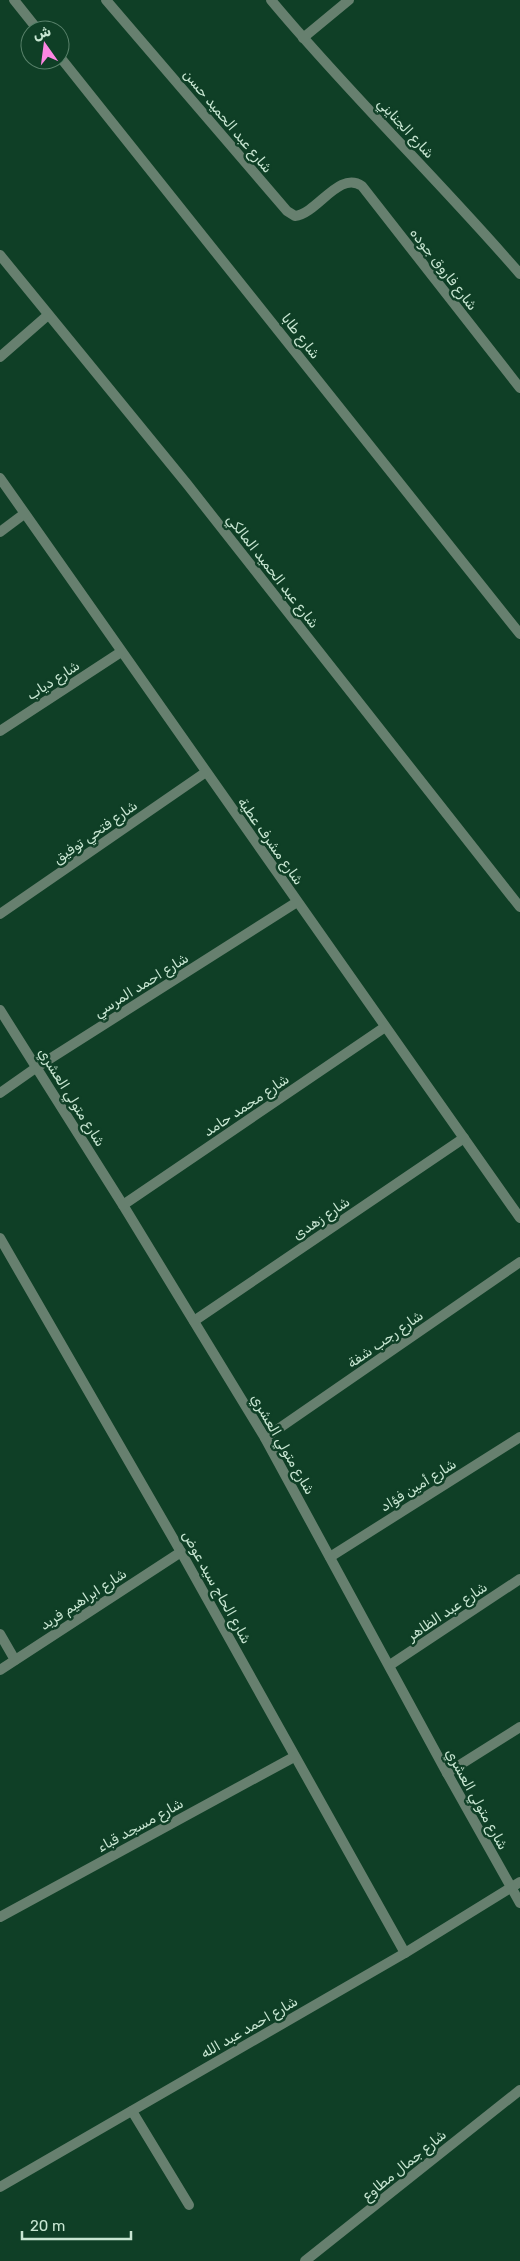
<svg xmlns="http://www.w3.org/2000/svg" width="520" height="2261" viewBox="0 0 520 2261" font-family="Rubik,'Noto Naskh Arabic',sans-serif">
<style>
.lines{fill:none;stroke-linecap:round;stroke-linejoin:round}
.street{stroke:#67806f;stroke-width:10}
.labels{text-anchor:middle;stroke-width:5;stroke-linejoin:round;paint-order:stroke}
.street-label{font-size:14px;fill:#c8e6d2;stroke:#0f3f26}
</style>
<rect width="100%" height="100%" fill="#0f3f26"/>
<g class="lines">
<g class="street">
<polyline points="14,0 38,30"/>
<path d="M106 0 287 211 295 216C318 213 339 170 362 186L520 388"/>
<path d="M271 0C350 95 440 181 520 274"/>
<polyline points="303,38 349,0"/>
<polyline points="60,57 520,634"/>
<polyline points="0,255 187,484 520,907"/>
<polyline points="0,357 48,315"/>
<polyline points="0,478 520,1218"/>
<polyline points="0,532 24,514"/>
<polyline points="0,731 121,652"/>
<polyline points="0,914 206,772"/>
<polyline points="0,1010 123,1205 265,1438 447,1773 520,1903"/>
<polyline points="0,1093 37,1067 297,902"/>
<polyline points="123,1205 385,1027"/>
<polyline points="0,1238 181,1552 405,1953"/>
<polyline points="194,1321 464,1138"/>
<polyline points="265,1438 520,1262"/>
<polyline points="330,1557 520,1437"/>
<polyline points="0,1634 15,1660"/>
<polyline points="390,1665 520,1579"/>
<polyline points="0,1670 181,1552"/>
<polyline points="447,1773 520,1727"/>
<polyline points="0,1917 294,1757"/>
<polyline points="132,2111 189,2205"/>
<polyline points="0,2187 405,1953 520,1882"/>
<polyline points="305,2261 520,2090"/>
</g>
</g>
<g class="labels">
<g class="street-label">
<text transform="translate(228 121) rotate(50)" y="5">شارع عبد الحميد حسن</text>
<text transform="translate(406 128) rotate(47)" y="5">شارع الجنايني</text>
<text transform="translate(444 269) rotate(52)" y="5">شارع فاروق جوده</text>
<text transform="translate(301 336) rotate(52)" y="5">شارع طابا</text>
<text transform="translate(273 571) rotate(52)" y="5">شارع عبد الحميد المالكي</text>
<text transform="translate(53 680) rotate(-33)" y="5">شارع دياب</text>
<text transform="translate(95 832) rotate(-35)" y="5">شارع فتحي توفيق</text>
<text transform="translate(271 841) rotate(55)" y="5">شارع مشرف عطية</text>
<text transform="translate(141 985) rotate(-32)" y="5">شارع احمد المرسي</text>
<text transform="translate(72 1097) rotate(58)" y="5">شارع متولي العشري</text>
<text transform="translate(246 1105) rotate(-34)" y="5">شارع محمد حامد</text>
<text transform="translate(321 1218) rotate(-34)" y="5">شارع زهدى</text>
<text transform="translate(385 1339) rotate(-35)" y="5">شارع رجب شفة</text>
<text transform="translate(283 1444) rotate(60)" y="5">شارع متولي العشري</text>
<text transform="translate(418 1485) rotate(-32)" y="5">شارع أمين فؤاد</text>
<text transform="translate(217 1587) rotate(61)" y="5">شارع الحاج سيد عوض</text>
<text transform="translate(83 1599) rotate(-33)" y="5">شارع ابراهيم فريد</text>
<text transform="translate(447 1611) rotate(-34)" y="5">شارع عبد الظاهر</text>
<text transform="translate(477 1799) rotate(61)" y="5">شارع متولي العشري</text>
<text transform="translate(140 1825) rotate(-29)" y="5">شارع مسجد قباء</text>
<text transform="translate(249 2027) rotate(-30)" y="5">شارع احمد عبد الله</text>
<text transform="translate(404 2165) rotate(-39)" y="5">شارع جمال مطاوع</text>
</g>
</g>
<g transform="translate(45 45) rotate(346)"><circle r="24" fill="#0f3f26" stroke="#59826b"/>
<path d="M0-4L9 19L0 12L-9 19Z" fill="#fd86e2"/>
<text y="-8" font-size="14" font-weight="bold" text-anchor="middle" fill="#c8e6d2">ش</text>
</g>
<path d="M22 2231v8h109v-8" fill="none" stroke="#c8e6d2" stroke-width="2.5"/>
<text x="30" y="2231" font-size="15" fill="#c8e6d2" stroke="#0f3f26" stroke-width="4" paint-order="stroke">20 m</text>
</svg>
